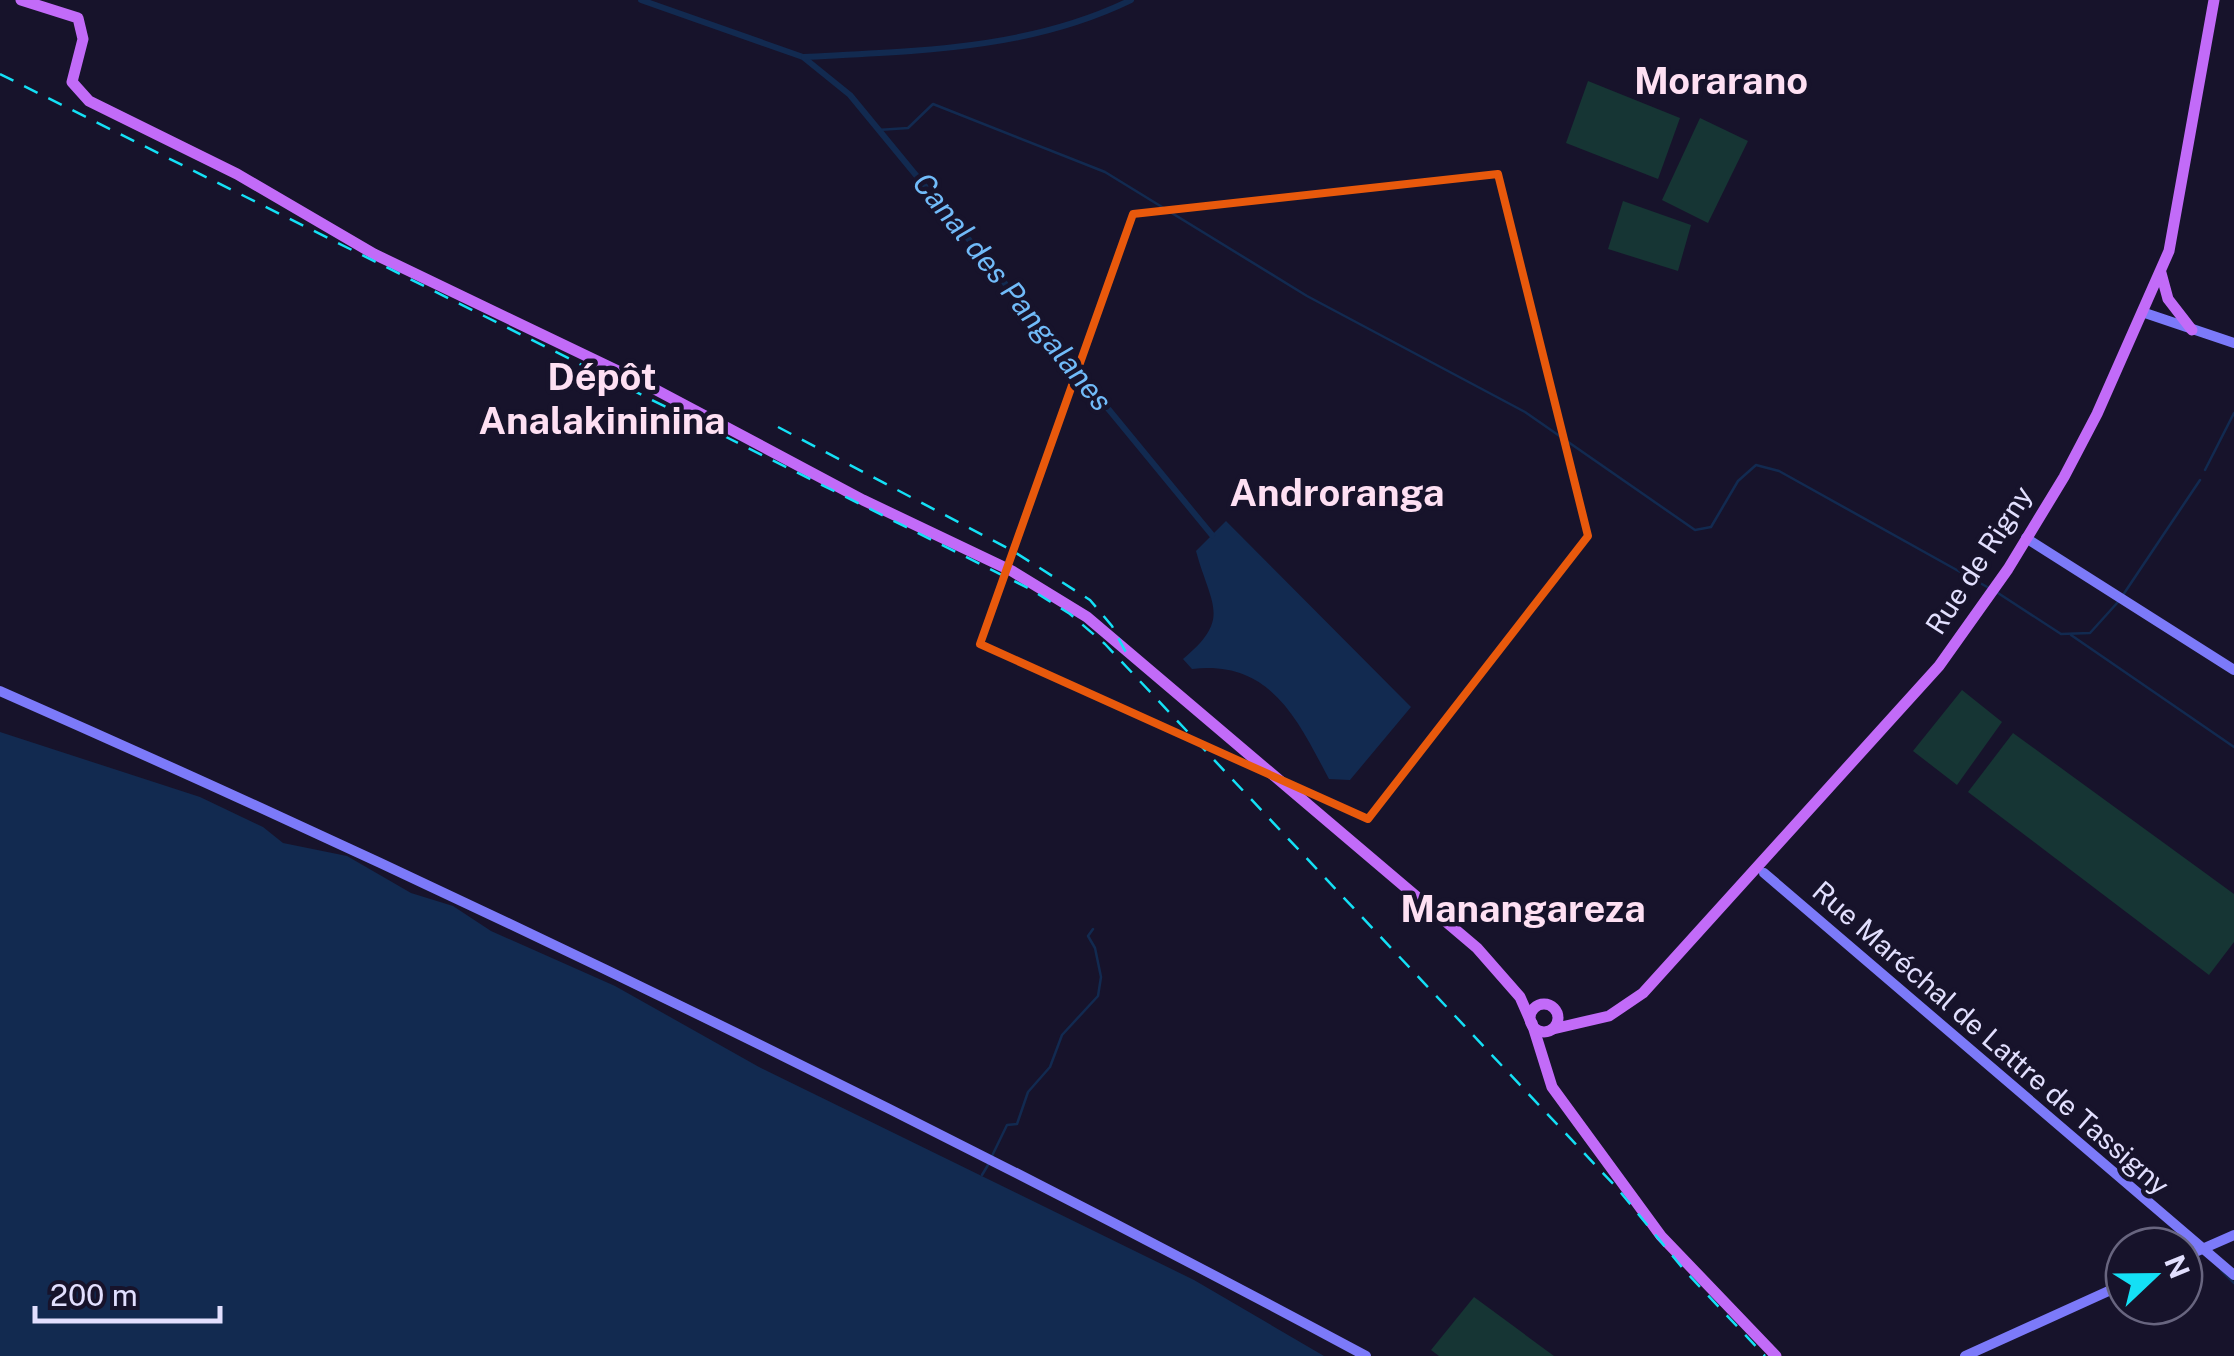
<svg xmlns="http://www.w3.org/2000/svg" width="2234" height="1356" viewBox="0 0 2234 1356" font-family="'Public Sans',sans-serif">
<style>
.green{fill:#163534}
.water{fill:#122a50}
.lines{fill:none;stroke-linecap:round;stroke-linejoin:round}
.stream{stroke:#122a50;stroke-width:2.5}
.canal{stroke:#122a50;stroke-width:6}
.secondary{stroke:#7c7af9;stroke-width:10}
.primary{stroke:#c26bf8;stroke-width:11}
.rail{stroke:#14e0f5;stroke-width:2.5;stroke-dasharray:15 12;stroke-linecap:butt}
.marked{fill:none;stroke:#e8590c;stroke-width:8;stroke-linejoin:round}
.labels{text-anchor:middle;stroke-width:9;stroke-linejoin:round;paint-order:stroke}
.street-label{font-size:28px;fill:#e2dffe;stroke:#17132b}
.water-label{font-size:30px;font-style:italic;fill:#71bbf9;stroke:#17132b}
.district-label{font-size:38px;font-weight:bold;fill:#fee0f3;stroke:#17132b}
</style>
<rect width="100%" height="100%" fill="#17132b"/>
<g class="green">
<polygon points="1588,81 1680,118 1658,179 1566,143"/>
<polygon points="1700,118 1748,141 1708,223 1662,200"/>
<polygon points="1623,201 1691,225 1678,271 1608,249"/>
<polygon points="1962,690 2002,722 1957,785 1913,751"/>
<polygon points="2013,733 2234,894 2234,942 2209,975 1968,792"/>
<polygon points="1474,1297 1554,1356 1439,1356 1431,1350"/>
</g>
<g class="water">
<path d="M1226 521 1411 707 1350 780 1329 779C1297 719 1271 660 1192 669L1183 659C1232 618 1211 606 1196 551Z"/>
<polygon points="0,732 200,797 263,827 283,843 347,856 411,893 453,906 491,931 615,986 759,1067 1194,1280 1324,1356 0,1356"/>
</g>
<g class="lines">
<g class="stream">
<polyline points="878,130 908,128 933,104 1105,172 1307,296 1525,412 1695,530 1711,527 1738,481 1756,465 1779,471 1989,588"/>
<polyline points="2205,470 2234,413"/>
<polyline points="1998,593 2061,634 2090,633 2118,602"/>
<polyline points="2123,595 2200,480"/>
<polyline points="2071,635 2234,747"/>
<polyline points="991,1158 1007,1125 1017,1124 1028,1092 1050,1067 1062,1035 1098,996 1101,977 1095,948 1088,936 1093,929"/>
<polyline points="982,1175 988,1165"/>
<polyline points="2221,1270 2234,1283"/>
</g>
<g class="canal">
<polyline points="641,0 803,57 850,95 1212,535"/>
<path d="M804 57C917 51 1028 50 1131 0"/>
</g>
<g class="secondary">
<polyline points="2142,312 2234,343"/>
<polyline points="2026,538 2234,670"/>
<path d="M0 691C464 895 920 1117 1366 1356"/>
<polyline points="1764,873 2234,1275"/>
<polyline points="2184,1257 2234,1235"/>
<polyline points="1965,1356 2124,1284"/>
</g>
<g class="primary">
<polyline points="21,0 78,18 83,39 72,82 89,101 237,174 374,254 645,384 863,500 1012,571 1087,617 1477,948 1520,997 1531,1022"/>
<polyline points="2161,273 2168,299 2192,330"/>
<circle cx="1544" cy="1018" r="14"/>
<polyline points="1532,1023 1552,1087 1661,1236 1776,1356"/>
<polyline points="1553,1029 1609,1016 1643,993 1939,666 2008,569 2064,477 2097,414 2169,251 2214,0"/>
</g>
<g class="rail">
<polyline points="0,74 1030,589 1070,614 1105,644 1617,1188 1685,1271 1765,1356"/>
<polyline points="778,427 1013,551 1090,600 1112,626 1130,660"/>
</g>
</g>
<path class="marked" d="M1498 174 1588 536 1368 819 980 644 1133 214Z"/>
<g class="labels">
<g class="street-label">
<text transform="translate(1979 560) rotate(-57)" y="10">Rue de Rigny</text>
<text transform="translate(1991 1038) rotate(41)" y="10">Rue Maréchal de Lattre de Tassigny</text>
</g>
<g class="water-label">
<text transform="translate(1012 292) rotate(51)" y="10">Canal des Pangalanes</text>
</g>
<g class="district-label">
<text x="1721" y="94">Morarano</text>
<text x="602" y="390">Dépôt<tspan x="602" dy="44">Analakininina</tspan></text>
<text x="1337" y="506">Androranga</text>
<text x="1523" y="922">Manangareza</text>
</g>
</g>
<g transform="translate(2154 1276) rotate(68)"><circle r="48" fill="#17132b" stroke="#68657f" stroke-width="2.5"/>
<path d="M0-8L18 38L0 25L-18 38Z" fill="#14e0f5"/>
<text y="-15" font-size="28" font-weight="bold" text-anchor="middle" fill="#e2dffe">N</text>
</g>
<path d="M35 1306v15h185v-15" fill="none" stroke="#e2dffe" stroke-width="5"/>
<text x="50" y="1306" font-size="30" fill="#e2dffe" stroke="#17132b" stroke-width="8" paint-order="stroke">200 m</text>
</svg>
